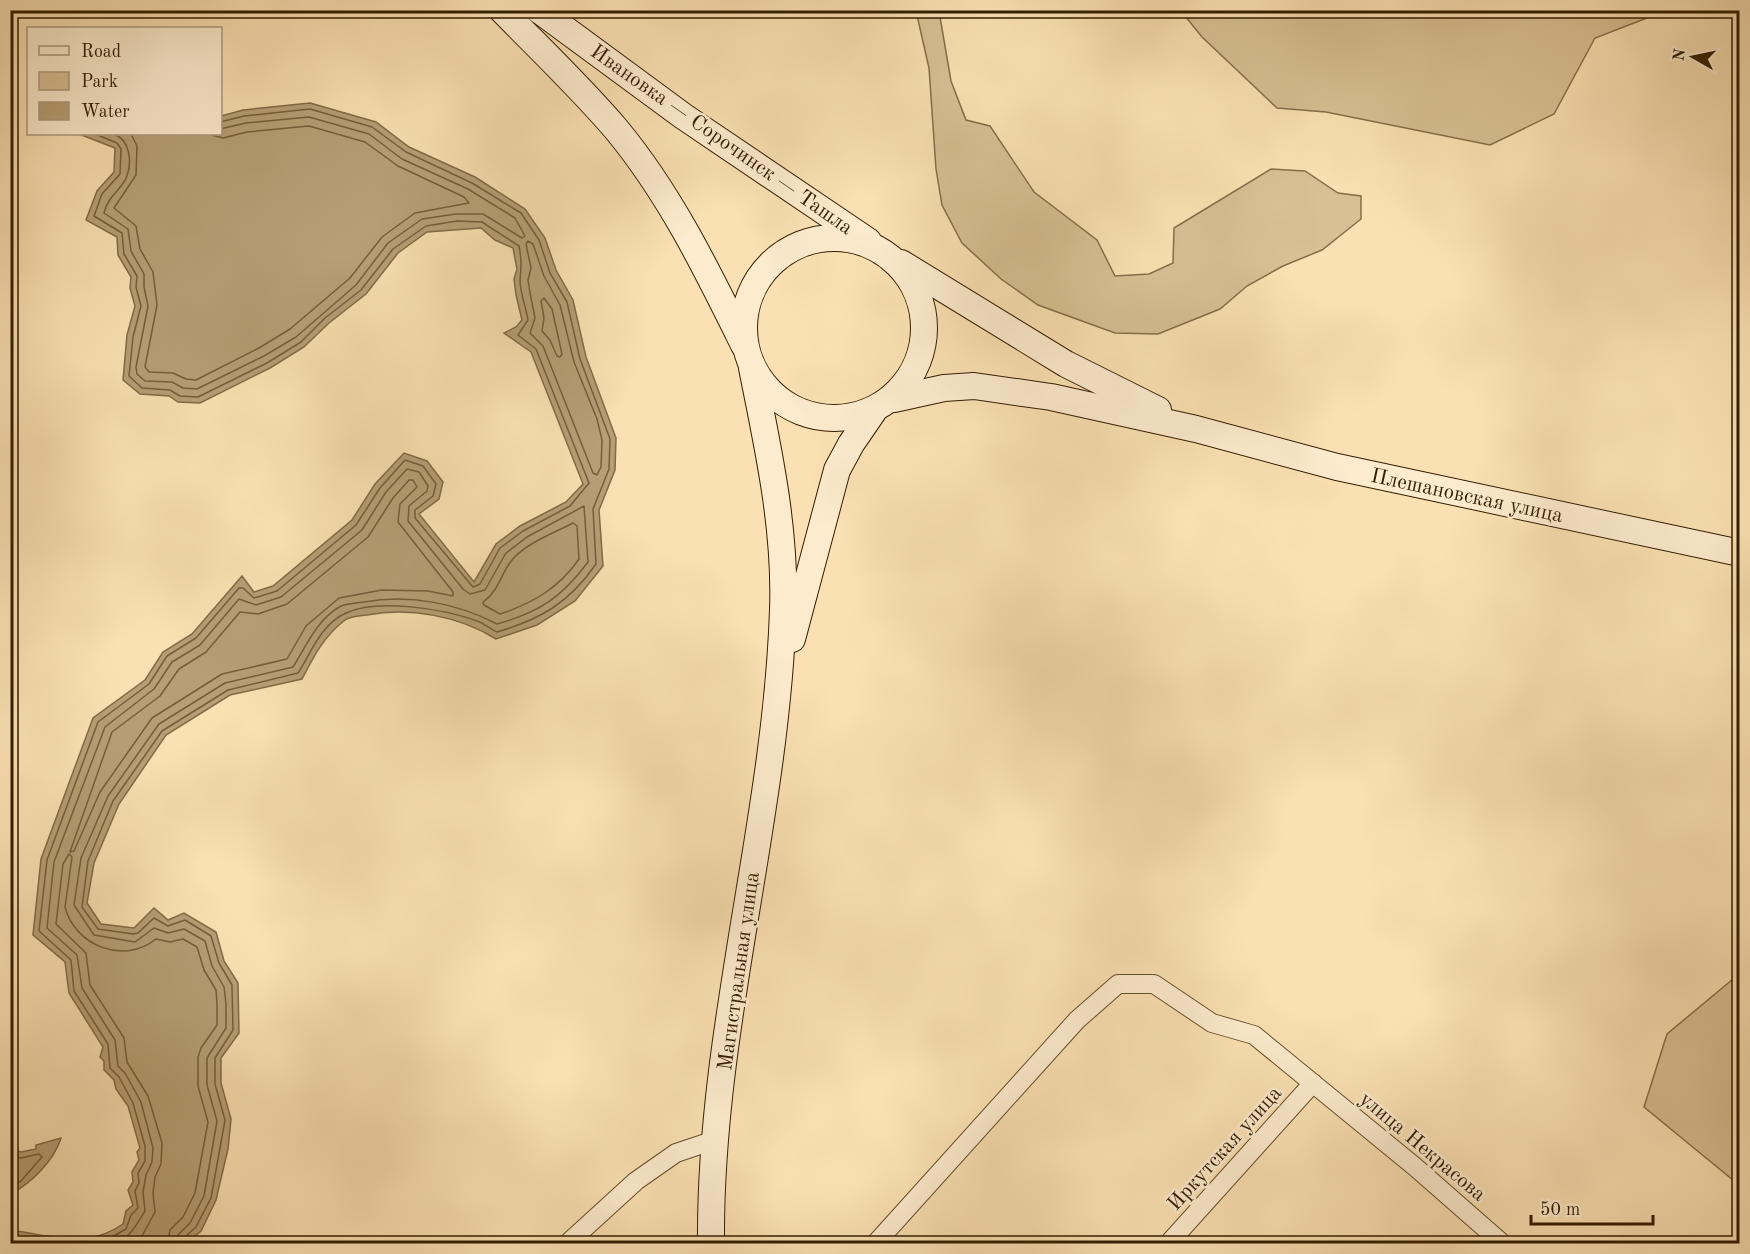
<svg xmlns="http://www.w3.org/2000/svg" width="1750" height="1254" viewBox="0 0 1750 1254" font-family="'Old Standard TT',serif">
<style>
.green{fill:#d8bf94;stroke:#866e4a;stroke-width:1.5}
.water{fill:#b79e75;stroke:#836a46;stroke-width:1.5}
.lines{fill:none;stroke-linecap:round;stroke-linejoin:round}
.shore{stroke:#765e3a;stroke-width:1.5}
.minor-casing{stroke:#664e2c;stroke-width:20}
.secondary-casing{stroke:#341d00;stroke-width:28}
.minor{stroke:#fcebcd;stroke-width:18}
.secondary{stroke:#fcebcd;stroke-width:26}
.labels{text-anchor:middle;stroke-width:5;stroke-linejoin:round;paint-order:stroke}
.street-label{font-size:21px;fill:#341d00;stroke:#fcebcd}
</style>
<rect width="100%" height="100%" fill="#fae0b2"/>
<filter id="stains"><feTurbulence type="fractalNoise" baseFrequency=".00333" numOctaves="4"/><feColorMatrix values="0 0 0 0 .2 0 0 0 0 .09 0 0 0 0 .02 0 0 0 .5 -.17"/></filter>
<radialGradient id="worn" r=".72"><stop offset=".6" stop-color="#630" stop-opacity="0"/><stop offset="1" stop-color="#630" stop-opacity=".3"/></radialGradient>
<g class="green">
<polygon points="916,11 939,11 951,81 966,120 990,126 1034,192 1097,240 1115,276 1149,274 1173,263 1174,228 1271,169 1305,171 1338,193 1361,196 1361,219 1322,250 1283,266 1247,286 1220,309 1158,334 1115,333 1038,305 1001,279 962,243 942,205 936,169 929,68"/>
<polygon points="1181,11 1665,11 1595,38 1554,114 1490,145 1326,112 1277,108 1202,37"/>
<polygon points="1739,974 1739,1185 1644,1107 1667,1034"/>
</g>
<g class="water">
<path d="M310 103 376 122 409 147 475 177 525 209 545 238 556 270 573 300 586 357 616 438 615 470 599 510 603 566 575 601 537 625 496 639C459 616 410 607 367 615 360 616 351 616 345 620 324 636 314 656 302 679L230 695 166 735 119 804 94 863 87 903 101 924 134 928 154 908 168 920 184 913 216 932 224 961 238 983 239 1033 221 1058V1083L231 1119 228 1149 216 1200 201 1231 187 1243H11V1231C23 1230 34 1235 47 1236 77 1241 98 1241 123 1224L126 1211 133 1205 128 1190 133 1182 132 1172 139 1160 137 1152 140 1148 128 1106 116 1089 114 1080 104 1070V1061L100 1057 103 1047 69 993 65 962 33 935 41 859 93 718 145 680 163 652 192 634 242 576 254 592 273 586 352 520 375 484 404 453 427 461 443 482 439 499 419 514 474 582 496 544 520 526 566 502 583 484 531 352 504 333 516 327 522 320 516 295 514 279 517 269 513 248 495 240 481 228 427 232 398 253 366 294 329 323 304 347 270 368 200 403 178 402 169 396 140 394 123 380 127 335 135 306 130 288 131 277 118 255 117 237 86 220 97 191 114 172 115 148 79 134H220L221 116 243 110Z"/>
<path d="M61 1138C54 1161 31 1183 11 1194V1149L21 1152 36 1149V1145Z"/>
</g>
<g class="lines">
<g class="shore">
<path d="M95 134 117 143 121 149 120 174 102 194 94 216 122 233 124 254 137 276 136 287 141 306 133 337 129 376 142 388 170 390 180 396 198 397 267 363 301 342 325 318 361 290 393 249 426 226 457 221 482 222 519 246C522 262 521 266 520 280 520 293 526 307 528 320L518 335 536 349 589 483 570 506 523 531 500 548 480 584 473 587 415 518V510L433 496 436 484 423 466 405 460 380 488 356 525 277 591 254 598 243 588H239L196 638 167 656 149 684 98 722 47 860 39 931 71 960 74 991 108 1044 110 1068 119 1077 133 1103 145 1146V1161L138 1173 139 1183 135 1191 138 1208 131 1215 126 1229 100 1244"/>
<path d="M114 134C130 140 132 161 127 176 122 190 108 195 104 213L128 229 131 251 144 274V287L148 306 136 367 137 374 145 381 172 382 183 388 197 389 264 356 296 337 356 285 388 243 422 219 456 214H483L522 238 525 236 515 218 468 189 402 159 369 134 309 117 246 123 220 129"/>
<polyline points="131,134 137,146 136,175 114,208 136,226 140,249 153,272 157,305 145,367 149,372 173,373 186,379 196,380 259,348 290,329 350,278 382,237 415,213 469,203 464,197 398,166 365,142 309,126 247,132 223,138 208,134"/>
<polygon points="528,241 533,244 544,276 560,305 574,362 597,419 602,440 601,467 597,475 593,473 543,346 530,333 535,318 530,293 528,280 531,268 526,244"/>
<polygon points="544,298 552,309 562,354 560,357 557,356 550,340 542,331 544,318 541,301"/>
<polygon points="409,480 413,480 417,487 400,504 398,522 453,592 453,596 428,591 382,590 339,598 306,626 287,659 222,674 152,718 100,792 74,851 70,852 112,732 160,696 179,669 206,652 240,612 258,614 287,604 368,537 393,498"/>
<path d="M573 523 577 526 579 559C559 588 533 603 500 614L484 605 483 602C499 591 501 573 512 560 526 543 554 533 573 523Z"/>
<polyline points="10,1155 21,1158 39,1154 42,1157 21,1181 10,1187"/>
<polyline points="10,1237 48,1243 80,1244"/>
<path d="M118 1244C132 1234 137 1224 145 1211L143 1192 146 1175 152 1162 153 1148 141 1102 125 1073 118 1066 115 1040 82 988 77 955 47 928 54 862 105 727 154 689 172 662 200 645 239 599 256 605 281 597 362 530 386 492 407 469 419 472 428 486 427 491 409 506 408 521 463 589 470 594 485 590 506 553 527 537 584 506 588 562C562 597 540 612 497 624 457 603 409 594 364 602 357 603 348 603 341 606 317 619 307 645 293 667L225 683 159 724 108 796 81 858 74 905 94 935 135 942 154 928 168 933 184 929 205 941 212 966 224 987 226 1004V1028L207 1058V1085L217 1121 204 1196 190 1223 178 1235 176 1244"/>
<path d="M134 1244 142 1236 155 1212 153 1193 155 1177 161 1164 162 1143 148 1096 127 1062 124 1038 90 985 86 953 56 924 63 864 69 854 72 857 65 907C75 946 124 965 156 939L170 942 183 939 197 947 204 970 216 990 217 1004V1025L201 1048 198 1057V1086L208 1122 195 1193 183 1217 170 1230 167 1244"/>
<path d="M184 1244 185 1237 196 1227 211 1198 225 1120 215 1084V1058L233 1030 232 985 219 963 211 936 185 920 168 926 154 918 138 933 133 934 98 929 82 907 88 861 113 801 162 731 228 690 298 673C311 653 321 624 346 613 378 598 444 609 477 621 484 623 490 629 497 632 541 619 569 603 596 564L593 509 609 469 610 439 580 359 567 302 550 273 539 240 521 213 472 183 406 152 372 127 310 109 244 116 220 122"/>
</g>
<defs>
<g id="minor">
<polyline points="567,1244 636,1181 676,1153 715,1140"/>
<polyline points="875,1244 1077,1020 1118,984 1154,984 1212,1023 1254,1035 1414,1166 1503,1244"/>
<polyline points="1168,1244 1313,1083"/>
</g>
<g id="secondary">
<path d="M502 10C540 49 581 88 616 129 670 194 707 270 744 345"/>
<polyline points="539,10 683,116 868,241"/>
<circle cx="834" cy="328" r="90"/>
<polyline points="901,263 1066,364 1158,410"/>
<polyline points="894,399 944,388 974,386 1051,397 1196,429 1337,467 1740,553"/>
<polyline points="792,639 837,470 851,444 873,412"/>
<path d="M711 1244C709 1030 776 822 783 610 786 528 768 448 752 368"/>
</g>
</defs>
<use href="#minor" class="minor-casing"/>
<use href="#secondary" class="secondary-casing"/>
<use href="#minor" class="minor"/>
<use href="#secondary" class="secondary"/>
</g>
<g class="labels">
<g class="street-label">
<text transform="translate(722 139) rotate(35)" y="7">Ивановка — Сорочинск — Ташла</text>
<text transform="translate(1467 495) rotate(12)" y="7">Плешановская улица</text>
<text transform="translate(738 971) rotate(-82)" y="7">Магистральная улица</text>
<text transform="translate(1423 1146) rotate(40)" y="7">улица Некрасова</text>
<text transform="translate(1224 1148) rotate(-48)" y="7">Иркутская улица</text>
</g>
</g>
<rect width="1750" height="1254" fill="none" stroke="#fae0b2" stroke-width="36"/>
<rect x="12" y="12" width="1726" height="1230" fill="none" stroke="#341d00" stroke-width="3"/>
<rect x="18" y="18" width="1714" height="1218" fill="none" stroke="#341d00" stroke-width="1.5"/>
<rect x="27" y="27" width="195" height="108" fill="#fcebcd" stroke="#ac997b" stroke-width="1.5"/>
<rect x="39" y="46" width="30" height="9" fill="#fcebcd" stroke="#ac997b" stroke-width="1.5"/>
<text x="81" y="57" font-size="18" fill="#341d00">Road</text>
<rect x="39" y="72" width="30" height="18" fill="#d8bf94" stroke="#ac997b" stroke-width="1.5"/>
<text x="81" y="87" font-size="18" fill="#341d00">Park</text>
<rect x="39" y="102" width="30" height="18" fill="#b79e75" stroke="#ac997b" stroke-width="1.5"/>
<text x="81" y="117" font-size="18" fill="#341d00">Water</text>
<g transform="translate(1693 57) rotate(279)" stroke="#fcebcd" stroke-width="4.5" paint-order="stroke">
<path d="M0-4.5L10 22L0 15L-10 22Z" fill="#341d00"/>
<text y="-9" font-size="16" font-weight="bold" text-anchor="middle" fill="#341d00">N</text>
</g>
<path d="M1531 1215v9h122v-9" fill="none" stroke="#341d00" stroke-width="3"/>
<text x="1540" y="1215" font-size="18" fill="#341d00" stroke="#fcebcd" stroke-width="4.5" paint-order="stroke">50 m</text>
<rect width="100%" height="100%" filter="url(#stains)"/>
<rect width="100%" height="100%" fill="url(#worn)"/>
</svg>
